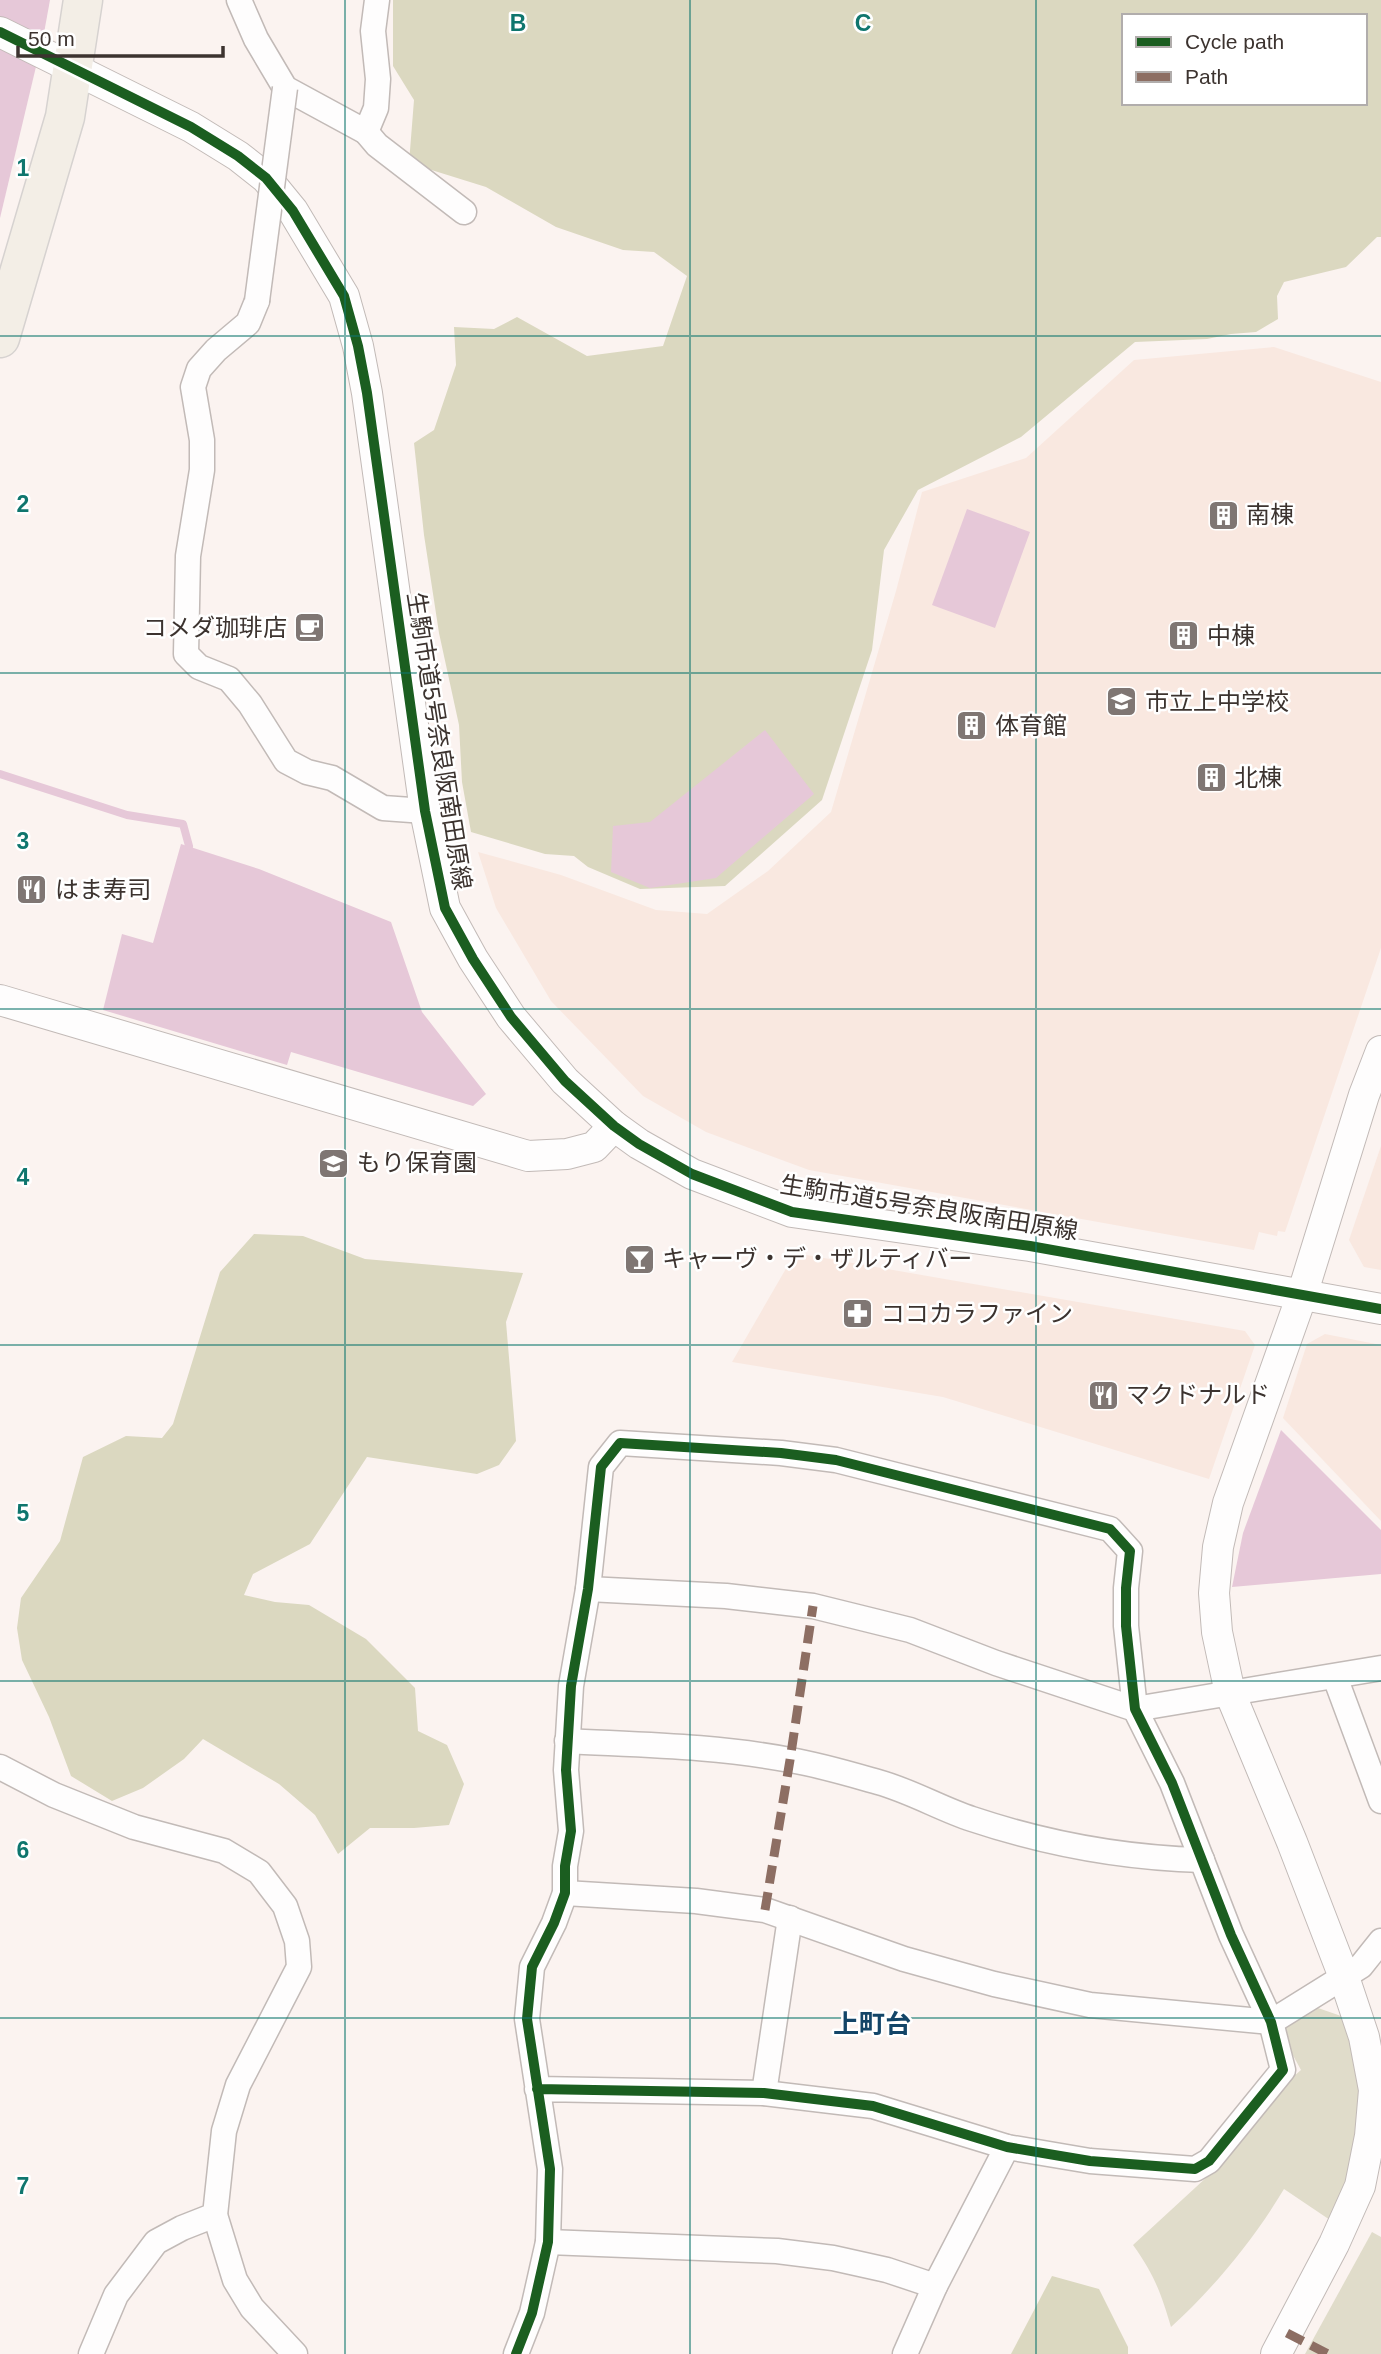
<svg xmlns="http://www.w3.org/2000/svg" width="1381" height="2354" viewBox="0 0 1381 2354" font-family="Arial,'Noto Sans JP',sans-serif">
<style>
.built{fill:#f9e8e0}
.green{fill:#e0dcca}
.forest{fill:#dbd8c0;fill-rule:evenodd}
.water{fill:#e6c8d8}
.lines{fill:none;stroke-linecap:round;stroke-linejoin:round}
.stream{stroke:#e6c8d8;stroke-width:8}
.minor-casing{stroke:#c2bab7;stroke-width:27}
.tertiary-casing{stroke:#c2bab7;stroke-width:32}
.primary-casing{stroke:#d6d2d0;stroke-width:41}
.minor{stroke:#fefdfd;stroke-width:24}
.tertiary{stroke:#fefdfd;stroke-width:30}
.primary{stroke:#f3eee6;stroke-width:38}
.minor-bridge-casing{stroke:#c2bab7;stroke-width:27;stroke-linecap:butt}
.minor-bridge{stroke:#fefdfd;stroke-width:24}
.quiet{stroke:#8d6e63;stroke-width:9;stroke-dasharray:18 9;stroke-linecap:butt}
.cycleway-casing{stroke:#fff;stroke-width:15}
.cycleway{stroke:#1b5e20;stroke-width:10}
.grid{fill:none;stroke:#0f766e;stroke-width:2;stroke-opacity:0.55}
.labels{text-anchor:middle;stroke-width:5;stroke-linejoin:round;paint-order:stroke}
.poi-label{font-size:24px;fill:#3c332f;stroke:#fff;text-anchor:start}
.street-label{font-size:24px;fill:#3c332f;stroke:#fff}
.neighbourhood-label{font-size:26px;font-weight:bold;fill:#134568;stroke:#fff}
.grid-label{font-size:23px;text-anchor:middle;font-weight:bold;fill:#0f766e;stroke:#fff;stroke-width:5;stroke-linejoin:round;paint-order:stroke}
</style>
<rect width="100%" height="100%" fill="#fbf3f0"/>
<g class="built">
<polygon points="1274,347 1381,382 1381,948 1285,1232 1278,1231 1277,1236 1259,1232 1254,1250 809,1170 706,1132 643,1096 551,1001 496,908 478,852 561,875 656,910 707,914 768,871 831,812 896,591 922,492 1026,458 1134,360"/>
<polygon points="1381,1146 1381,1270 1364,1267 1349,1240"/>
<polygon points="795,1253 1245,1331 1255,1345 1209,1479 943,1397 732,1362"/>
<polygon points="1325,1334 1381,1345 1381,1521 1283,1418 1307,1344"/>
</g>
<g class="green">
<path d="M1318 2008 1344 2017 1361 2084 1355 2158 1330 2220 1284 2189C1254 2239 1214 2288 1171 2327 1161 2293 1154 2274 1133 2245L1221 2164 1287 2082 1301 2070 1283 2037 1289 2017Z"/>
<polygon points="1372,2232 1381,2237 1381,2354 1305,2354"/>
</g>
<g class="forest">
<path d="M393 0H1381V237H1377L1346 267 1284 282 1277 296 1278 319 1256 332 1231 334 1207 339 1135 342 1021 437 918 490 884 550 872 650 822 800 725 886 640 889 588 867 574 856 545 854 471 832 462 782 459 725 439 633 424 535 414 443 434 430 456 365 454 327 494 329 517 317 587 356 663 346 687 276 654 252 623 250 556 227 486 187 409 163 414 100 393 66ZM1124 16H1365V103H1124Z"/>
<polygon points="254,1234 303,1236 365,1259 523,1273 506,1322 516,1441 499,1465 477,1474 367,1457 310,1544 253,1574 244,1595 275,1602 309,1605 366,1639 415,1688 418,1731 447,1745 464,1784 449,1825 414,1828 370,1828 338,1854 315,1815 279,1784 203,1739 184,1759 143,1788 112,1801 71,1776 49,1717 22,1660 17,1628 21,1598 60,1541 83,1457 126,1436 162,1438 173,1424 220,1272"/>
<polygon points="1052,2276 1099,2289 1128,2347 1128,2354 1011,2354"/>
</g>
<g class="water">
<polygon points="0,0 50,0 44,33 0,218"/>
<polygon points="967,509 1030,532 995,628 932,605"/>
<polygon points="765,730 814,794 716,878 650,888 611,872 613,826 650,822"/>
<polygon points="181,844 259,869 391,922 422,1012 486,1094 473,1106 291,1052 287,1065 103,1010 122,934 153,943"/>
<polygon points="1281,1430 1381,1530 1381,1574 1232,1587 1243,1533"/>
</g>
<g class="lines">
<polyline class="stream" points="0,774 127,815 183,824 189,846"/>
<defs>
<g id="minor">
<polyline points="239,0 256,39 285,88 366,132 377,145 464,212"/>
<polyline points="366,132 376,108 378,79 373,31 377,0"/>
<polyline points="257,301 248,323 216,350 199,369 193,387 202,440 202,470 188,556 186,654 199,667 229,679 250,704 286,761 307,772 332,778 383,808 425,811"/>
<polyline points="588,1589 726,1596 813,1606 910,1630 996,1663 1135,1709 1381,1668"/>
<polyline points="1335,1677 1381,1801"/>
<path d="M567 1741C642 1745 717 1746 790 1760 820 1765 850 1774 878 1782 911 1791 941 1809 972 1819 1047 1844 1124 1858 1202 1860"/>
<polyline points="0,1767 54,1795 134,1827 224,1851 259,1872 285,1906 297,1941 299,1967 238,2085 224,2131 215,2215 182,2228 156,2242 116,2295 91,2354"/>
<polyline points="565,1893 696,1901 765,1910 904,1959 994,1984 1090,2005 1271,2022 1361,1966 1381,1941"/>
<polyline points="764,2093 790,1918"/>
<polyline points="215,2215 235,2280 252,2308 295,2354"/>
<polyline points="548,2242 777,2251 833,2258 887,2270 935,2286"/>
<polyline points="516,2354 532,2313 548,2242 550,2169 527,2019 532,1967 554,1923 565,1893 565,1866 571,1831 566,1770 571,1686 588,1589 601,1467 620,1443 781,1453 836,1460 1110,1529 1130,1551 1126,1588 1126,1626 1135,1709 1172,1783 1231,1935 1271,2022 1283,2070 1209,2161 1195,2169 1090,2161 1007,2147 873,2106 764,2093 537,2089"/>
<polyline points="905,2354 935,2286 1007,2147"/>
</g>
<g id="tertiary">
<polyline points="0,32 191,127 238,156 266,178 293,211 344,296 358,346 367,393 425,811 445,908 473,959 511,1017 565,1081 614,1126 639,1144 692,1174 792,1212 1030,1246 1381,1309"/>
<polyline points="0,1000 528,1156 567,1154 594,1147 614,1126"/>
<polyline points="1276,2354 1334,2244 1360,2186 1370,2136 1374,2090 1364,2037 1344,1977 1292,1842 1230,1693 1217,1632 1214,1593 1218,1547 1228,1503 1302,1295 1364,1095 1381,1051"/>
</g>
<polyline id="primary" points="0,338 65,117 83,0"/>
</defs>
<use href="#minor" class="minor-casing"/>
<use href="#tertiary" class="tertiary-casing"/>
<use href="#primary" class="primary-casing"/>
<use href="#minor" class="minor"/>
<use href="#tertiary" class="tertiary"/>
<use href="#primary" class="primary"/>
<defs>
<polyline id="minor-bridge" points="257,301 285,88"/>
</defs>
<use href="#minor-bridge" class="minor-bridge-casing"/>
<use href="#minor-bridge" class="minor-bridge"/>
<g class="quiet">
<polyline points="765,1910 790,1760 813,1606"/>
<polyline points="1287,2333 1328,2354"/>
</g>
<defs>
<g id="cycleway">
<polyline points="0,32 191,127 238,156 266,178 293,211 344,296 358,346 367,393 425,811 445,908 473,959 511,1017 565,1081 614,1126 639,1144 692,1174 792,1212 1030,1246 1381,1309"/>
<polyline points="516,2354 532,2313 548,2242 550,2169 527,2019 532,1967 554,1923 565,1893 565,1866 571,1831 566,1770 571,1686 588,1589 601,1467 620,1443 781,1453 836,1460 1110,1529 1130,1551 1126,1588 1126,1626 1135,1709 1172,1783 1231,1935 1271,2022 1283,2070 1209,2161 1195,2169 1090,2161 1007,2147 873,2106 764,2093 537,2089"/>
</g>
</defs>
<use href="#cycleway" class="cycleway-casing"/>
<use href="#cycleway" class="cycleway"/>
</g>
<path class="grid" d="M345 0V2354M690 0V2354M1036 0V2354M0 336H1381M0 673H1381M0 1009H1381M0 1345H1381M0 1681H1381M0 2018H1381"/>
<defs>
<symbol id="building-square" viewBox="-11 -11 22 22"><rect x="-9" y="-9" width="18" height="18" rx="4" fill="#7f7673" stroke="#fff"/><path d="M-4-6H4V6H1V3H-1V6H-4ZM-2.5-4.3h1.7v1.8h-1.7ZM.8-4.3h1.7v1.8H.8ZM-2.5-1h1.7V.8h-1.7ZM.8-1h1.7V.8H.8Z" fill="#fff"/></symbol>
<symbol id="cafe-square" viewBox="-11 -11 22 22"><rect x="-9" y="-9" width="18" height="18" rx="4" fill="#7f7673" stroke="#fff"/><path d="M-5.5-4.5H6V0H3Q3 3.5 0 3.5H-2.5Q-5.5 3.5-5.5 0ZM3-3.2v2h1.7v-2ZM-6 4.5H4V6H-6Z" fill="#fff"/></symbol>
<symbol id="school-square" viewBox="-11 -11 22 22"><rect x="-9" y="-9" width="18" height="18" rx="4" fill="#7f7673" stroke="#fff"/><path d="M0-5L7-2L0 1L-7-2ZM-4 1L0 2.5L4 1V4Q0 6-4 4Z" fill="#fff"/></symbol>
<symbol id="restaurant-square" viewBox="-11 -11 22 22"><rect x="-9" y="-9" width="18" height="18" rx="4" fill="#7f7673" stroke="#fff"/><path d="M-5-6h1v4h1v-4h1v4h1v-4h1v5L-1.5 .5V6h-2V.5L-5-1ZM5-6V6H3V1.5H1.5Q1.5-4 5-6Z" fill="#fff"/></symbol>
<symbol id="bar-square" viewBox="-11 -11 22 22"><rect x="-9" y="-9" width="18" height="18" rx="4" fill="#7f7673" stroke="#fff"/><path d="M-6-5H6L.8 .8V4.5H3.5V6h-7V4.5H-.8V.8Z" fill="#fff"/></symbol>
<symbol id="pharmacy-square" viewBox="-11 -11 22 22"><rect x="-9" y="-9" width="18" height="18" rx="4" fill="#7f7673" stroke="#fff"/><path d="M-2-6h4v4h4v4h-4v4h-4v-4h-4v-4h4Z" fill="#fff"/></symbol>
</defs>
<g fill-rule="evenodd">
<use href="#building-square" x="1206" y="498" width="35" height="35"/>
<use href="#cafe-square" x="292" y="610" width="35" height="35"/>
<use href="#building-square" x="1166" y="618" width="35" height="35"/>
<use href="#school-square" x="1104" y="684" width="35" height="35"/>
<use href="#building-square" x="954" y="708" width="35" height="35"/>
<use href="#building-square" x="1194" y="760" width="35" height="35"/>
<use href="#restaurant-square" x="14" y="872" width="35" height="35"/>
<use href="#school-square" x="316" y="1146" width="35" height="35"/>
<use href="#bar-square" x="622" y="1242" width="35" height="35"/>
<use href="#pharmacy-square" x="840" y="1296" width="35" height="35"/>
<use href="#restaurant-square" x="1086" y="1378" width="35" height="35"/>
</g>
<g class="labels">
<g class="poi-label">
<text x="1246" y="523">南棟</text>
<text x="287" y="636" text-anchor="end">コメダ珈琲店</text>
<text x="1207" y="644">中棟</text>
<text x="1145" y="710">市立上中学校</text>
<text x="995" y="734">体育館</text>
<text x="1234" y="786">北棟</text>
<text x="55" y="898">はま寿司</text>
<text x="357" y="1171">もり保育園</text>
<text x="662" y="1267">キャーヴ・デ・ザルティバー</text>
<text x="881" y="1322">ココカラファイン</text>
<text x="1126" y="1403">マクドナルド</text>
</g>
<g class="street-label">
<text transform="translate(439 741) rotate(81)" y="8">生駒市道5号奈良阪南田原線</text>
<text transform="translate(929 1208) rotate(9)" y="8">生駒市道5号奈良阪南田原線</text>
</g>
<g class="neighbourhood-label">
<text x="872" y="2033">上町台</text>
</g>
</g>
<g class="grid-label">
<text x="518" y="31">B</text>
<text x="863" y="31">C</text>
<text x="23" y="176">1</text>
<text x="23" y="512">2</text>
<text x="23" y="849">3</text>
<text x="23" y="1185">4</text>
<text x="23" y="1521">5</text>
<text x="23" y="1858">6</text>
<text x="23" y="2194">7</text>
</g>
<rect x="1122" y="14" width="245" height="91" fill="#ffffff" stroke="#b1adac" stroke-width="2"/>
<rect x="1136" y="37" width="35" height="10" fill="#1b5e20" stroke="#b1adac" stroke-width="2"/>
<text x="1185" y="49" font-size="21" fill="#3c332f">Cycle path</text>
<rect x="1136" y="72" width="35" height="10" fill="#8d6e63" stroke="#b1adac" stroke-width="2"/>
<text x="1185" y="84" font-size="21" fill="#3c332f">Path</text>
<path d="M18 46v10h205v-10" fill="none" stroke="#3c332f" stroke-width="3.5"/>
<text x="28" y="46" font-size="21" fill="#3c332f" stroke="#ffffff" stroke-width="5" paint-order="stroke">50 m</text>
</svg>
